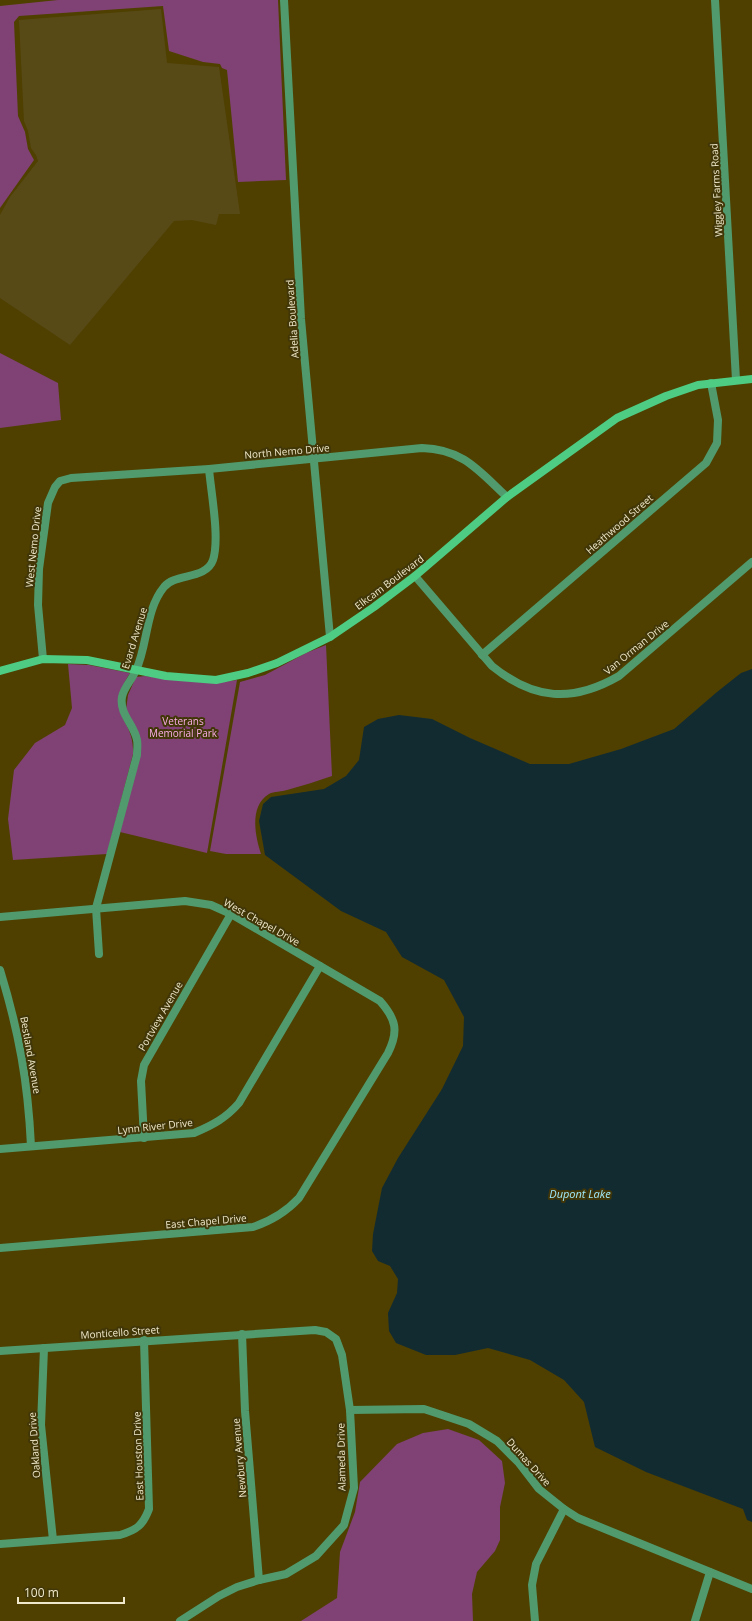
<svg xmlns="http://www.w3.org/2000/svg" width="752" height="1621" viewBox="0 0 752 1621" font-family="'Open Sans',sans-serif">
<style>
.built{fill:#574a17}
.green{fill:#804174}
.water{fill:#122b31}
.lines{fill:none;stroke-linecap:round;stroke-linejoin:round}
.street{stroke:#519a6d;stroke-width:8}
.secondary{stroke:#4ecc84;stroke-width:8}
.labels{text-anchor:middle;stroke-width:4;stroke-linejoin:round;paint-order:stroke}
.street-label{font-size:10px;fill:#efe8ca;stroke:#413608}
.park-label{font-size:10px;fill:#faade8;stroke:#413608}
.water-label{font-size:11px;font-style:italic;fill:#9ee8fb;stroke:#413608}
</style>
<rect width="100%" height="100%" fill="#4f4000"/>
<polygon class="built" points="161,9 167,63 219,67 240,214 219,214 216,225 192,220 174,221 70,345 0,298 0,215 10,197 38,161 36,155 31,148 28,131 24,121 19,20"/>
<g class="green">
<polygon points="58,0 278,0 286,180 238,182 227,70 222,68 220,64 203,62 169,51 163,6 19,16 14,22 18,116 25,132 28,149 34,160 0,208 0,6"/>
<polygon points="0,353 58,383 61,420 0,428"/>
<path d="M326 645 332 776C317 781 302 786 287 790 282 792 274 791 269 794 249 806 255 836 261 854H226L210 851 240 682 265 675 306 653Z"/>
<path d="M68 664 89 665 130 673C102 717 135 716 133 754L107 854 13 860 8 819 14 770 35 743 65 725 72 708Z"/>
<path d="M145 676C176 679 206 686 237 680L207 853 120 832 141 747 126 710 128 695 136 677Z"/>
<polygon points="448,1429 479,1440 502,1461 505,1483 500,1507 500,1540 495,1551 477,1572 472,1594 473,1621 301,1621 337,1598 340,1552 355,1512 360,1482 397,1444 423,1433"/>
</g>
<polygon class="water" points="752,669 752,1522 747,1520 743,1509 646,1472 595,1447 584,1402 564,1380 530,1360 488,1348 455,1355 426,1355 396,1343 389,1331 388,1313 397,1293 398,1279 390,1266 378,1261 372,1251 373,1234 382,1188 398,1158 442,1089 463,1046 464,1017 444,980 402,957 386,932 341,911 265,855 259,821 263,804 271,797 324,789 346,776 359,760 364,727 378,719 399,715 432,719 470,738 530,764 569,764 621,749 674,729 717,692 741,673"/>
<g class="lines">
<g class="street">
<polyline points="284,0 301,319 330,637"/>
<polyline points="715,0 736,380"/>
<path d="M415 576 492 666C534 700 572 703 619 676L752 562"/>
<polyline points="482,655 706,463 717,443 718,420 711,383"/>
<path d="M43 659 38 605 39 569 48 503 55 487 60 481 71 478 209 469 422 448C463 449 479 471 507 497"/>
<path d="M0 917 185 901 211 905 231 914 380 1001C396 1019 399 1031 388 1053L299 1198C286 1212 271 1221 253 1227L0 1248"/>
<path d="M99 954 96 908 137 755C137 750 138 744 137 740 134 724 119 714 122 697 124 687 132 680 136 670 148 645 145 610 164 587 175 573 206 580 213 560 220 539 211 492 209 469"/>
<path d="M0 970C19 1032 28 1082 31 1146"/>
<polyline points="144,1138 141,1081 144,1065 231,914"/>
<path d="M0 1149 194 1133C213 1125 226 1118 239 1103L320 966"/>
<polyline points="242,1334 245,1411 259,1580"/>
<polyline points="44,1348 41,1425 53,1540"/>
<polyline points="0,1351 315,1330 326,1332 336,1339 342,1355 350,1410 354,1488 344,1525 316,1556 286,1574 259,1580 237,1587 219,1596 180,1621"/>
<polyline points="350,1410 424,1409 469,1424 497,1441 519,1463 539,1489 564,1509 578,1518 752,1589"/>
<path d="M0 1544 120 1535C137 1530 143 1525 149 1509L144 1340"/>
<polyline points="535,1621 532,1585 536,1564 564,1509"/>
<polyline points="695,1621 710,1572"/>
</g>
<polyline class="secondary" points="0,671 43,659 87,660 166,676 216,680 248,673 277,663 330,637 374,607 415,576 507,497 617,418 666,396 698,385 752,379"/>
</g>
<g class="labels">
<g class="street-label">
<text transform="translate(716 190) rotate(-93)" y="4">Wiggley Farms Road</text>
<text transform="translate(292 319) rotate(-94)" y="4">Adelia Boulevard</text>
<text transform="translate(287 451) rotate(-5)" y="4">North Nemo Drive</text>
<text transform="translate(619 524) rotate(-41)" y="4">Heathwood Street</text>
<text transform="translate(33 547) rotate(-84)" y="4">West Nemo Drive</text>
<text transform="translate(389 582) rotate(-37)" y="4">Elkcam Boulevard</text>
<text transform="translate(134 638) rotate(-73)" y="4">Evard Avenue</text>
<text transform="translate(636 647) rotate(-39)" y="4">Van Orman Drive</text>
<text transform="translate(262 922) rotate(29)" y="4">West Chapel Drive</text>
<text transform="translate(160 1016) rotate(-60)" y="4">Portview Avenue</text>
<text transform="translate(31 1055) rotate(80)" y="4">Bestland Avenue</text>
<text transform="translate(155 1126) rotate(-6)" y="4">Lynn River Drive</text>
<text transform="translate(206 1221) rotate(-5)" y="4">East Chapel Drive</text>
<text transform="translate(120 1332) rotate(-4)" y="4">Monticello Street</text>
<text transform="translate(34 1445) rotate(-94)" y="4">Oakland Drive</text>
<text transform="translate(138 1456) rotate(-92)" y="4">East Houston Drive</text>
<text transform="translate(341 1457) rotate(-91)" y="4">Alameda Drive</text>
<text transform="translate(239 1458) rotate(-95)" y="4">Newbury Avenue</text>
<text transform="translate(529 1462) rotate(48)" y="4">Dumas Drive</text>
</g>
<g class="park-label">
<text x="183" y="725">Veterans<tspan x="183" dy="12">Memorial Park</tspan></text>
</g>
<g class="water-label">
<text x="580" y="1198">Dupont Lake</text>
</g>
</g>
<path d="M18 1597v6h106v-6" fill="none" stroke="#efe8ca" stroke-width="2"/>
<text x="24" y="1597" font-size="12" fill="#efe8ca" stroke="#413608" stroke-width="3" paint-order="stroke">100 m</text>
</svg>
